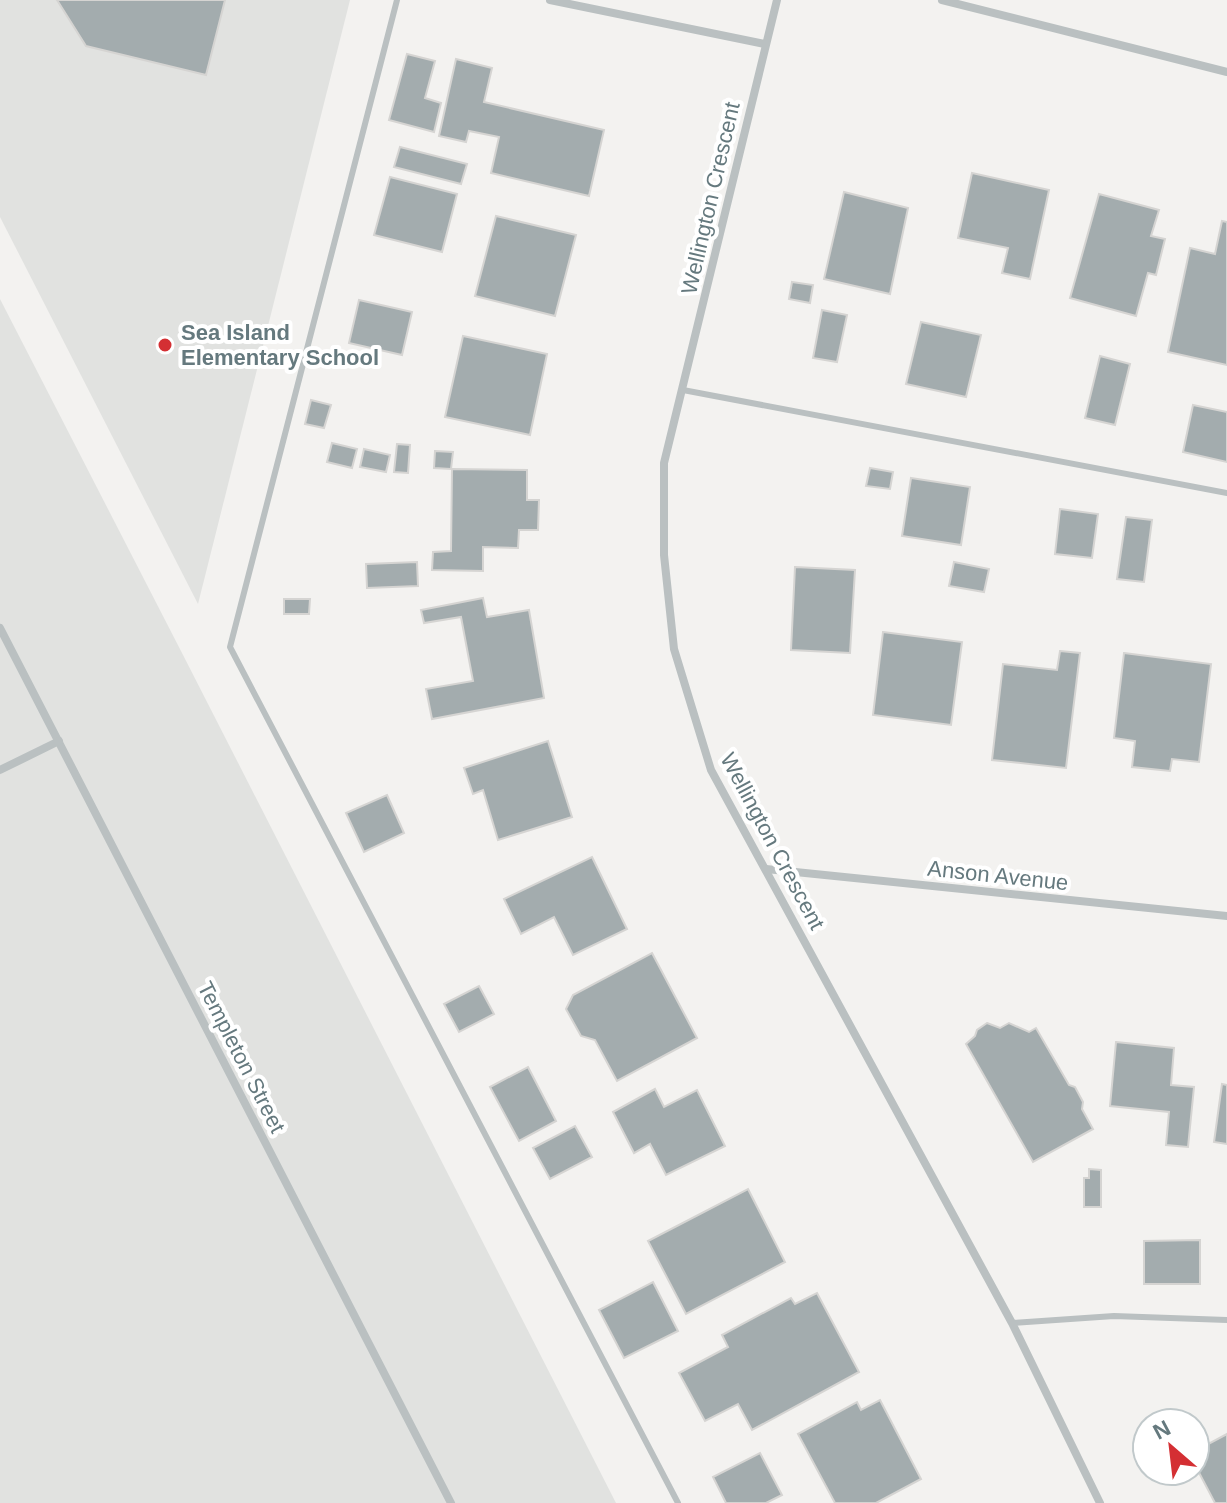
<svg xmlns="http://www.w3.org/2000/svg" width="1227" height="1503" viewBox="0 0 1227 1503" font-family="Helvetica,sans-serif">
<style>
.built{fill:#e1e2e0}
.building{fill:#a3acae;stroke:#d5d4d2;stroke-width:2}
.lines{fill:none;stroke-linecap:round;stroke-linejoin:round}
.lane{stroke:#bac0c1;stroke-width:6}
.street{stroke:#bac0c1;stroke-width:8}
.poi-dot{fill:#d42f33;stroke:#fff;stroke-width:3}
.labels{text-anchor:middle;stroke-width:8;stroke-linejoin:round;paint-order:stroke}
.street-label{font-size:22px;fill:#65797e;stroke:#fff}
.poi-label{font-size:22px;font-weight:bold;fill:#65797e;stroke:#fff;text-anchor:start}
</style>
<rect width="100%" height="100%" fill="#f3f2f0"/>
<g class="built">
<polygon points="0,0 350,0 198,604 0,217"/>
<polygon points="0,299 182,653 616,1503 0,1503"/>
</g>
<g class="building">
<polygon points="57,0 225,0 206,75 86,46"/>
<polygon points="407,54 435,61 425,98 441,103 434,132 389,120"/>
<polygon points="456,59 492,68 484,102 604,130 589,196 491,173 499,137 469,131 466,142 439,136"/>
<polygon points="400,147 467,164 461,184 394,167"/>
<polygon points="972,173 1049,190 1030,279 1002,273 1008,248 958,238"/>
<polygon points="390,177 457,194 442,252 374,235"/>
<polygon points="844,192 908,208 890,294 824,279"/>
<polygon points="1099,194 1159,210 1151,236 1165,239 1156,275 1148,273 1136,316 1070,298"/>
<polygon points="496,216 576,235 555,316 475,296"/>
<polygon points="1222,221 1227,222 1227,365 1168,352 1190,248 1215,254"/>
<polygon points="792,282 813,285 810,303 789,299"/>
<polygon points="359,300 412,312 402,355 349,343"/>
<polygon points="822,310 847,315 837,362 813,358"/>
<polygon points="921,322 981,335 966,397 906,384"/>
<polygon points="463,336 547,354 530,435 445,417"/>
<polygon points="1100,356 1130,364 1115,425 1085,418"/>
<polygon points="311,400 331,405 324,428 305,424"/>
<polygon points="1193,405 1227,412 1227,462 1183,452"/>
<polygon points="332,443 357,449 352,468 327,462"/>
<polygon points="397,444 410,445 408,473 394,472"/>
<polygon points="364,449 390,455 386,472 360,467"/>
<polygon points="435,451 453,452 451,469 434,468"/>
<polygon points="870,468 893,472 890,489 866,486"/>
<polygon points="452,469 527,470 527,500 539,500 538,530 519,530 518,548 483,547 483,571 432,570 433,552 451,551"/>
<polygon points="911,478 970,487 961,545 902,536"/>
<polygon points="1060,509 1098,514 1092,558 1055,554"/>
<polygon points="1126,517 1152,520 1144,582 1117,579"/>
<polygon points="417,562 418,586 367,588 366,564"/>
<polygon points="954,562 989,569 984,592 949,586"/>
<polygon points="795,567 855,570 850,653 791,650"/>
<polygon points="483,598 487,617 529,610 544,698 432,719 426,689 473,681 461,617 424,623 421,610"/>
<polygon points="284,599 310,599 309,614 284,614"/>
<polygon points="883,632 962,642 951,725 873,715"/>
<polygon points="1060,651 1080,653 1066,768 992,760 1003,664 1057,670"/>
<polygon points="1124,653 1211,664 1199,762 1172,759 1170,771 1132,767 1135,741 1114,738"/>
<polygon points="548,741 572,817 498,840 483,790 473,794 464,768"/>
<polygon points="387,795 404,833 364,852 346,813"/>
<polygon points="592,857 627,929 573,955 554,917 521,934 504,899"/>
<polygon points="652,953 697,1038 617,1081 595,1040 581,1036 566,1009 573,995"/>
<polygon points="479,986 494,1014 459,1032 444,1004"/>
<polygon points="987,1023 1000,1028 1009,1023 1029,1032 1036,1028 1069,1085 1075,1087 1083,1102 1082,1109 1093,1129 1033,1162 966,1044 975,1036 977,1030"/>
<polygon points="1116,1042 1174,1048 1171,1085 1194,1087 1188,1147 1166,1145 1169,1112 1110,1106"/>
<polygon points="528,1067 556,1121 519,1141 490,1087"/>
<polygon points="1222,1084 1227,1085 1227,1144 1214,1142"/>
<polygon points="655,1089 664,1107 697,1090 725,1146 666,1175 650,1144 634,1153 613,1112"/>
<polygon points="575,1126 592,1157 550,1179 533,1148"/>
<polygon points="1089,1169 1101,1170 1101,1207 1084,1207 1084,1178 1089,1178"/>
<polygon points="748,1189 785,1262 686,1314 648,1241"/>
<polygon points="1200,1240 1200,1284 1144,1284 1144,1241"/>
<polygon points="653,1282 678,1331 624,1358 599,1310"/>
<polygon points="817,1293 859,1372 752,1430 738,1404 705,1421 679,1373 728,1347 722,1335 791,1298 795,1304"/>
<polygon points="880,1400 921,1479 876,1503 835,1503 798,1434 857,1402 861,1410"/>
<polygon points="1227,1434 1227,1503 1215,1503 1195,1465 1195,1451"/>
<polygon points="760,1453 782,1495 766,1503 726,1503 713,1477"/>
</g>
<g class="lines">
<g class="lane">
<polyline points="397,0 230,647 678,1503"/>
<polyline points="683,390 1227,493"/>
<polyline points="1012,1323 1114,1316 1227,1320"/>
</g>
<g class="street">
<polyline points="550,0 765,44"/>
<polyline points="777,0 664,463 664,555 674,649 711,770 1012,1323 1100,1503"/>
<polyline points="942,0 1227,72"/>
<polyline points="0,628 451,1503"/>
<polyline points="0,770 59,741"/>
<polyline points="766,869 1227,916"/>
</g>
</g>
<circle class="poi-dot" cx="165" cy="345" r="8"/>
<g class="labels">
<g class="street-label">
<text transform="translate(710 198) rotate(-77)" y="8">Wellington Crescent</text>
<text transform="translate(773 841) rotate(62)" y="8">Wellington Crescent</text>
<text transform="translate(998 875) rotate(6)" y="8">Anson Avenue</text>
<text transform="translate(242 1057) rotate(63)" y="8">Templeton Street</text>
</g>
<g class="poi-label">
<text x="181" y="340">Sea Island<tspan x="181" dy="25">Elementary School</tspan></text>
</g>
</g>
<g transform="translate(1171 1447) rotate(332)"><circle r="38" fill="#ffffff" stroke="#c1c9cb" stroke-width="2"/>
<path d="M0-6L14 30L0 20L-14 30Z" fill="#d42f33"/>
<text y="-12" font-size="22" font-weight="bold" text-anchor="middle" fill="#65797e">N</text>
</g>
</svg>
